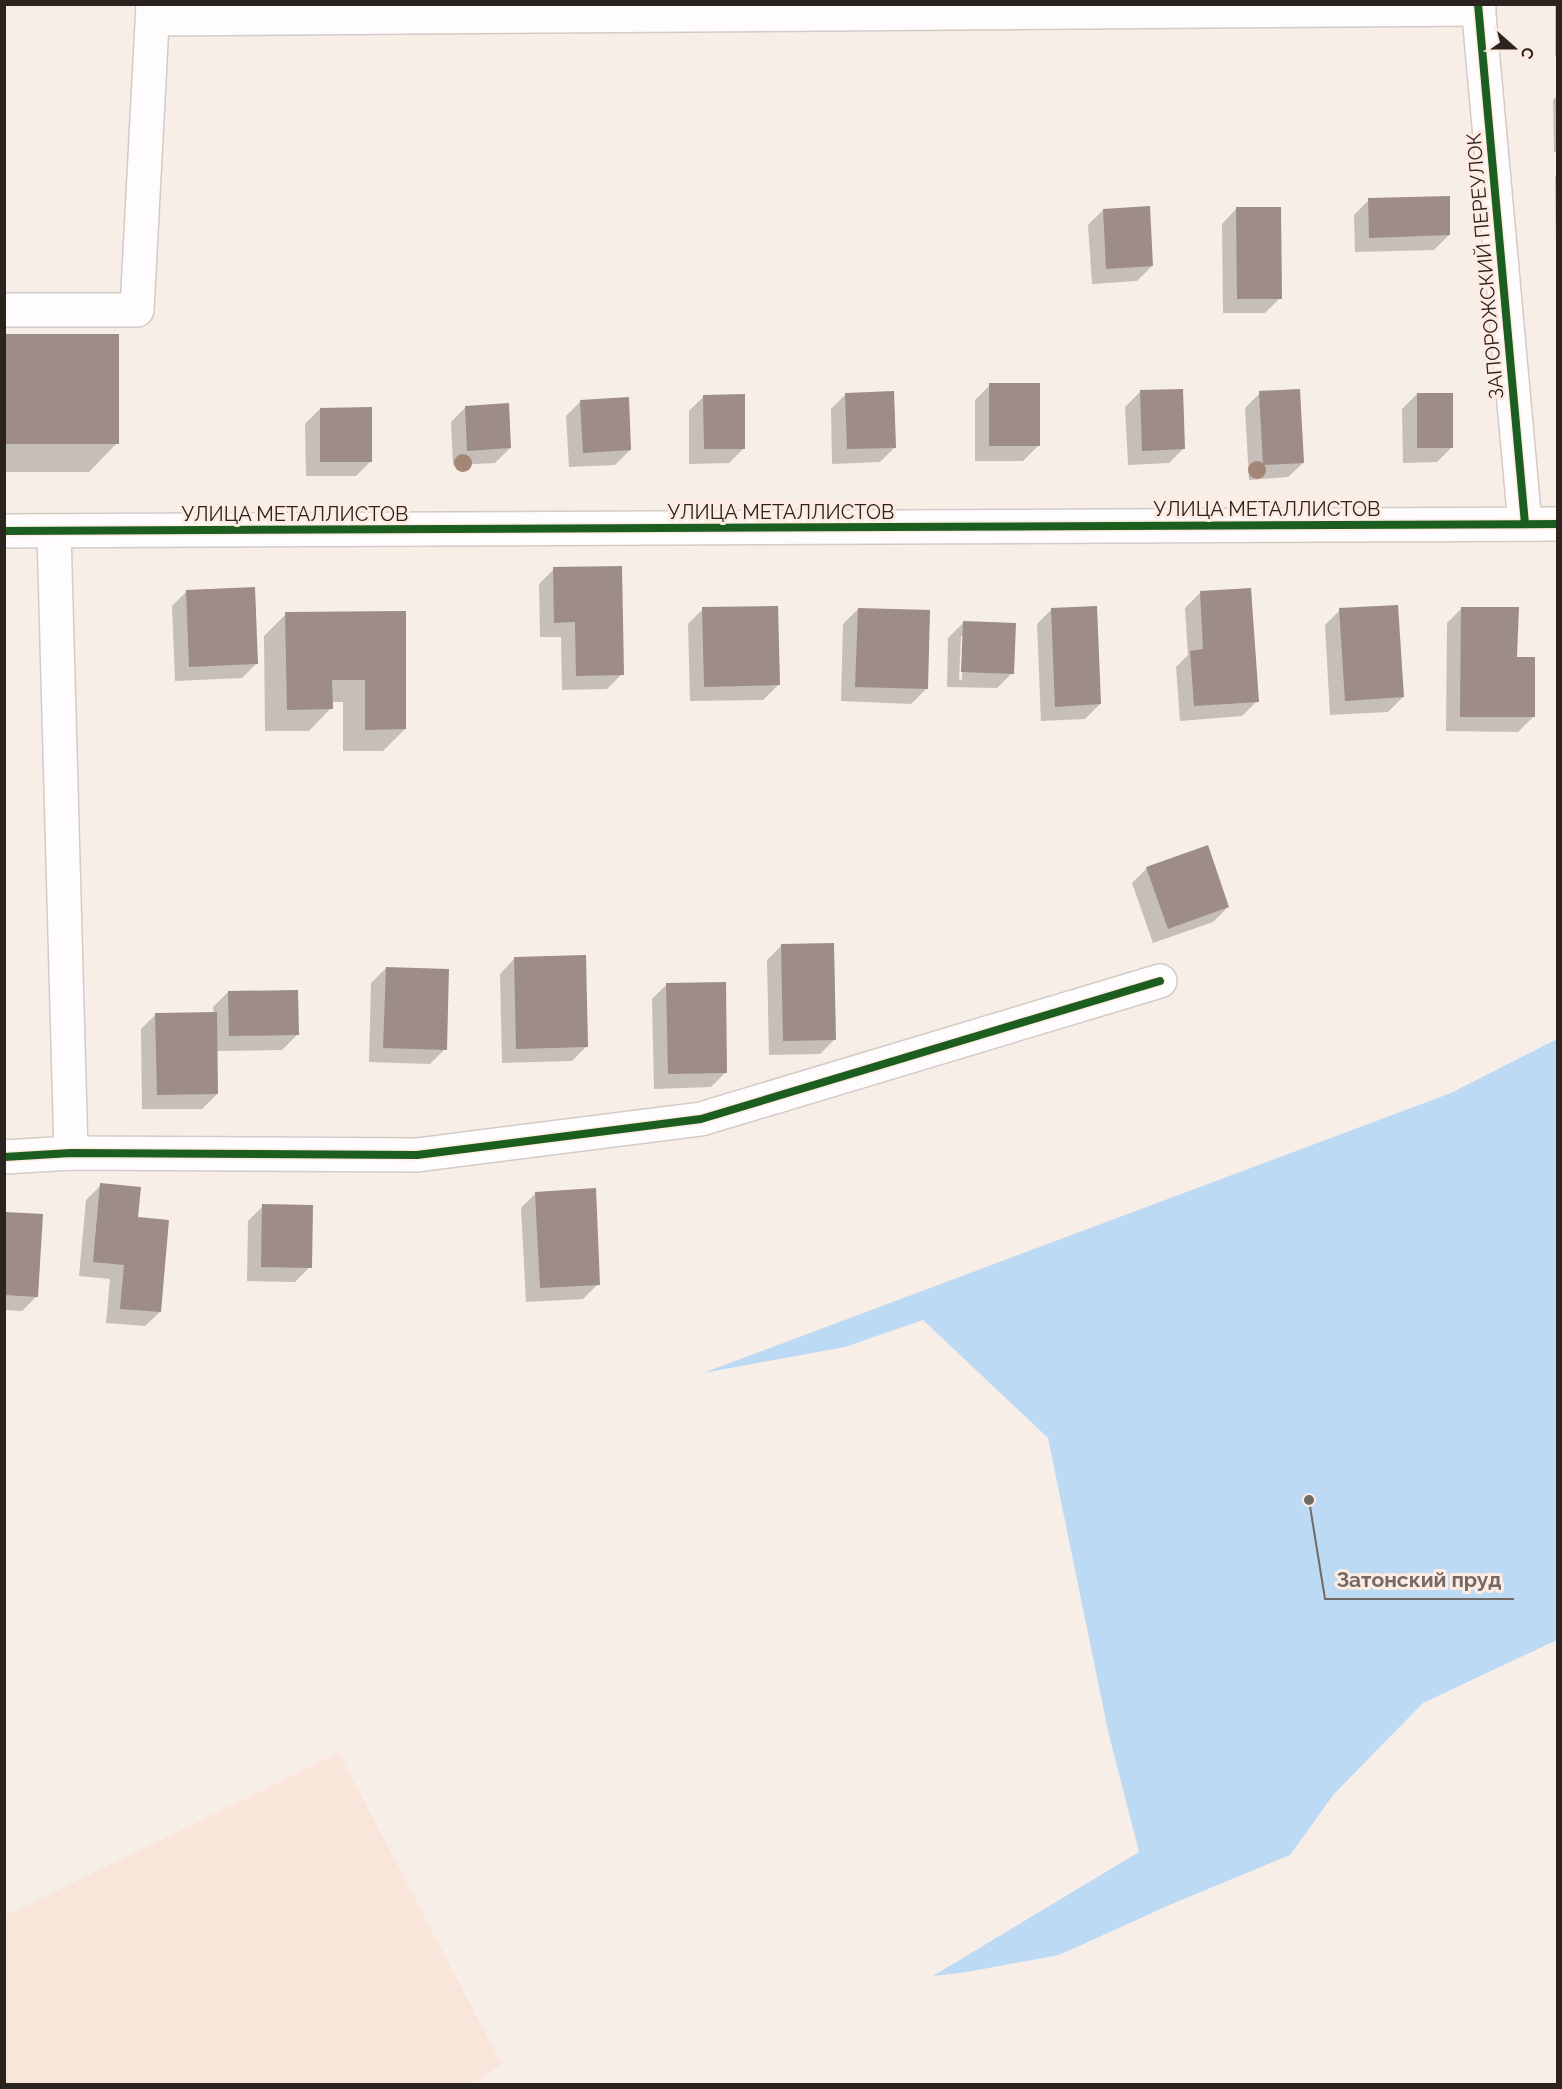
<svg xmlns="http://www.w3.org/2000/svg" width="1562" height="2089" viewBox="0 0 1562 2089" font-family="Raleway,sans-serif">
<style>
.built{fill:#f9e5d9}
.water{fill:#bddaf5}
.shadow{fill:#0003;fill-rule:evenodd}
.building{fill:#9d8c88}
.lines{fill:none;stroke-linecap:round;stroke-linejoin:round}
.minor-casing{stroke:#d3cbc6;stroke-width:36}
.minor{stroke:#fefcfc;stroke-width:33}
.cycleway-casing{stroke:#feece2;stroke-width:11}
.cycleway{stroke:#1b5e20;stroke-width:8}
.tree{fill:#a38774}
.labels{text-anchor:middle;stroke-width:6;stroke-linejoin:round;paint-order:stroke}
.street-label{font-size:20px;fill:#2a231e;stroke:#feece2}
.leader{fill:none;stroke:#726a65;stroke-width:2}
.callout-dot{fill:#726a65;stroke:#feece2;stroke-width:2}
.callout-label{font-size:21px;text-anchor:middle;font-weight:bold;fill:#726a65;stroke:#feece2;stroke-width:6;stroke-linejoin:round;paint-order:stroke}
</style>
<rect width="100%" height="100%" fill="#f8eee8"/>
<polygon class="built" points="339,1753 502,2065 468,2084 5,2084 5,1916"/>
<polygon class="water" points="1557,1039 1557,1640 1423,1703 1334,1794 1290,1855 1174,1903 1059,1955 967,1972 933,1976 1139,1852 1108,1731 1048,1438 923,1320 845,1347 703,1373 1451,1093"/>
<g class="shadow">
<rect x="1555" y="4" width="3" height="52"/>
<polygon points="1558,95 1558,152 1554,152 1553,100"/>
<polygon points="1558,174 1558,246 1556,246 1555,177"/>
<polygon points="1369,200 1449,235 1434,250 1355,252 1354,215"/>
<polygon points="1236,209 1280,298 1265,313 1223,313 1222,224"/>
<polygon points="1103,210 1152,266 1137,281 1092,284 1088,225"/>
<polygon points="4,336 117,443 89,472 4,472"/>
<polygon points="990,385 1038,446 1023,461 975,461 975,400"/>
<polygon points="1140,392 1184,448 1169,463 1128,465 1125,407"/>
<polygon points="1260,393 1303,463 1288,477 1249,480 1245,408"/>
<polygon points="846,394 895,447 880,462 832,464 831,409"/>
<polygon points="1417,394 1452,447 1437,462 1403,463 1402,409"/>
<polygon points="704,396 744,448 729,463 689,464 689,411"/>
<polygon points="581,401 630,450 615,465 569,467 566,416"/>
<polygon points="466,407 510,448 495,463 453,465 451,422"/>
<polygon points="320,409 371,461 356,476 306,476 305,424"/>
<polygon points="554,569 622,674 607,689 562,690 561,637 540,637 539,584"/>
<polygon points="187,591 257,663 242,678 175,681 172,606"/>
<polygon points="1200,593 1257,701 1242,716 1180,721 1176,667 1188,655 1185,608"/>
<polygon points="1462,608 1516,658 1533,717 1518,732 1446,731 1447,623"/>
<polygon points="703,609 778,685 763,700 690,701 688,624"/>
<polygon points="858,609 926,689 911,704 841,701 843,624"/>
<polygon points="1052,609 1100,704 1085,719 1041,721 1037,624"/>
<polygon points="1340,610 1403,697 1388,712 1330,715 1325,625"/>
<polygon points="404,613 405,729 383,751 343,751 343,702 331,702 331,708 309,731 265,731 264,636 286,614"/>
<path d="M963 623 1012 673 997 688 947 687 948 638ZM961 636H964L962 680H959Z"/>
<polygon points="1147,868 1228,907 1213,922 1153,943 1132,883"/>
<polygon points="782,945 835,1039 820,1054 769,1055 767,960"/>
<polygon points="514,959 587,1046 572,1061 502,1063 500,974"/>
<polygon points="386,968 445,1049 430,1064 369,1062 371,983"/>
<polygon points="667,984 726,1072 711,1087 654,1089 652,999"/>
<polygon points="228,992 297,1035 282,1050 216,1051 217,1094 202,1109 142,1109 141,1029 156,1014 214,1014 213,1007"/>
<polygon points="101,1185 137,1219 160,1312 145,1326 106,1323 110,1279 79,1276 86,1200"/>
<polygon points="536,1193 598,1284 583,1299 526,1302 521,1208"/>
<polygon points="263,1206 310,1267 295,1282 247,1281 248,1221"/>
<polygon points="4,1213 41,1215 37,1296 22,1311 4,1310"/>
</g>
<g class="building">
<polygon points="1450,196 1450,235 1369,238 1368,198"/>
<polygon points="1150,206 1153,266 1106,269 1103,209"/>
<polygon points="1236,207 1281,207 1282,299 1237,299"/>
<rect x="4" y="334" width="115" height="110"/>
<rect x="989" y="383" width="51" height="63"/>
<polygon points="1183,389 1185,449 1142,451 1140,390"/>
<polygon points="1300,389 1304,463 1263,465 1259,391"/>
<polygon points="894,391 896,448 847,449 845,393"/>
<rect x="1417" y="393" width="36" height="55"/>
<polygon points="745,394 745,449 704,449 703,395"/>
<polygon points="629,397 631,450 583,453 580,400"/>
<polygon points="509,403 511,448 467,451 465,406"/>
<polygon points="372,407 372,462 320,462 320,408"/>
<polygon points="622,566 624,675 576,676 575,622 554,623 553,567"/>
<polygon points="255,587 258,664 189,667 186,590"/>
<polygon points="1251,588 1259,702 1194,706 1190,651 1203,649 1200,591"/>
<polygon points="1398,605 1404,697 1345,701 1339,608"/>
<polygon points="778,606 780,685 704,687 702,607"/>
<polygon points="1097,606 1101,704 1055,707 1051,608"/>
<polygon points="1461,607 1519,607 1517,657 1535,657 1535,717 1460,717"/>
<polygon points="858,608 930,610 928,689 855,687"/>
<polygon points="406,611 406,729 365,730 365,680 332,680 333,709 287,710 285,612"/>
<polygon points="963,621 1016,623 1014,674 961,672"/>
<polygon points="1208,845 1229,907 1168,929 1146,867"/>
<polygon points="834,943 836,1040 783,1041 781,944"/>
<polygon points="586,955 588,1047 516,1049 514,957"/>
<polygon points="386,967 449,969 447,1050 383,1048"/>
<polygon points="726,982 727,1073 668,1074 666,983"/>
<polygon points="298,990 299,1035 229,1036 228,991"/>
<polygon points="217,1012 218,1094 157,1095 155,1013"/>
<polygon points="100,1183 141,1187 138,1217 169,1220 161,1312 120,1309 124,1265 93,1262"/>
<polygon points="596,1188 600,1285 540,1288 535,1192"/>
<polygon points="262,1204 313,1205 312,1268 261,1267"/>
<polygon points="5,1212 43,1214 38,1297 5,1295"/>
</g>
<g class="lines">
<defs>
<g id="minor">
<polyline points="1478,4 1525,524"/>
<polyline points="154,19 1479,9"/>
<polyline points="4,310 137,310 153,4"/>
<polyline points="4,531 1558,524"/>
<polyline points="54,532 71,1153"/>
<polyline points="4,1157 71,1153 417,1155 701,1119 1160,981"/>
</g>
</defs>
<use href="#minor" class="minor-casing"/>
<use href="#minor" class="minor"/>
<defs>
<g id="cycleway">
<polyline points="1478,4 1525,524"/>
<polyline points="4,531 1558,524"/>
<polyline points="4,1157 71,1153 417,1155 701,1119 1160,981"/>
</g>
</defs>
<use href="#cycleway" class="cycleway-casing"/>
<use href="#cycleway" class="cycleway"/>
</g>
<g class="tree">
<circle cx="463" cy="463" r="9"/>
<circle cx="1257" cy="470" r="9"/>
</g>
<g class="labels">
<g class="street-label">
<text transform="translate(1485 266) rotate(-95)" y="7">ЗАПОРОЖСКИЙ ПЕРЕУЛОК</text>
<text x="1267" y="516">УЛИЦА МЕТАЛЛИСТОВ</text>
<text x="781" y="519">УЛИЦА МЕТАЛЛИСТОВ</text>
<text x="295" y="521">УЛИЦА МЕТАЛЛИСТОВ</text>
</g>
</g>
<path class="leader" d="M1309 1500L1325 1599H1514"/>
<circle class="callout-dot" cx="1309" cy="1500" r="6"/>
<g class="callout-label">
<text x="1419" y="1587">Затонский пруд</text>
</g>
<rect width="1562" height="2089" fill="none" stroke="#2a231e" stroke-width="12"/>
<g transform="translate(1514 48) rotate(111)" stroke="#feece2" stroke-width="4.5" paint-order="stroke">
<path d="M0-4.5L10 22L0 15L-10 22Z" fill="#2a231e"/>
<text y="-9" font-size="16" font-weight="bold" text-anchor="middle" fill="#2a231e">С</text>
</g>
</svg>
